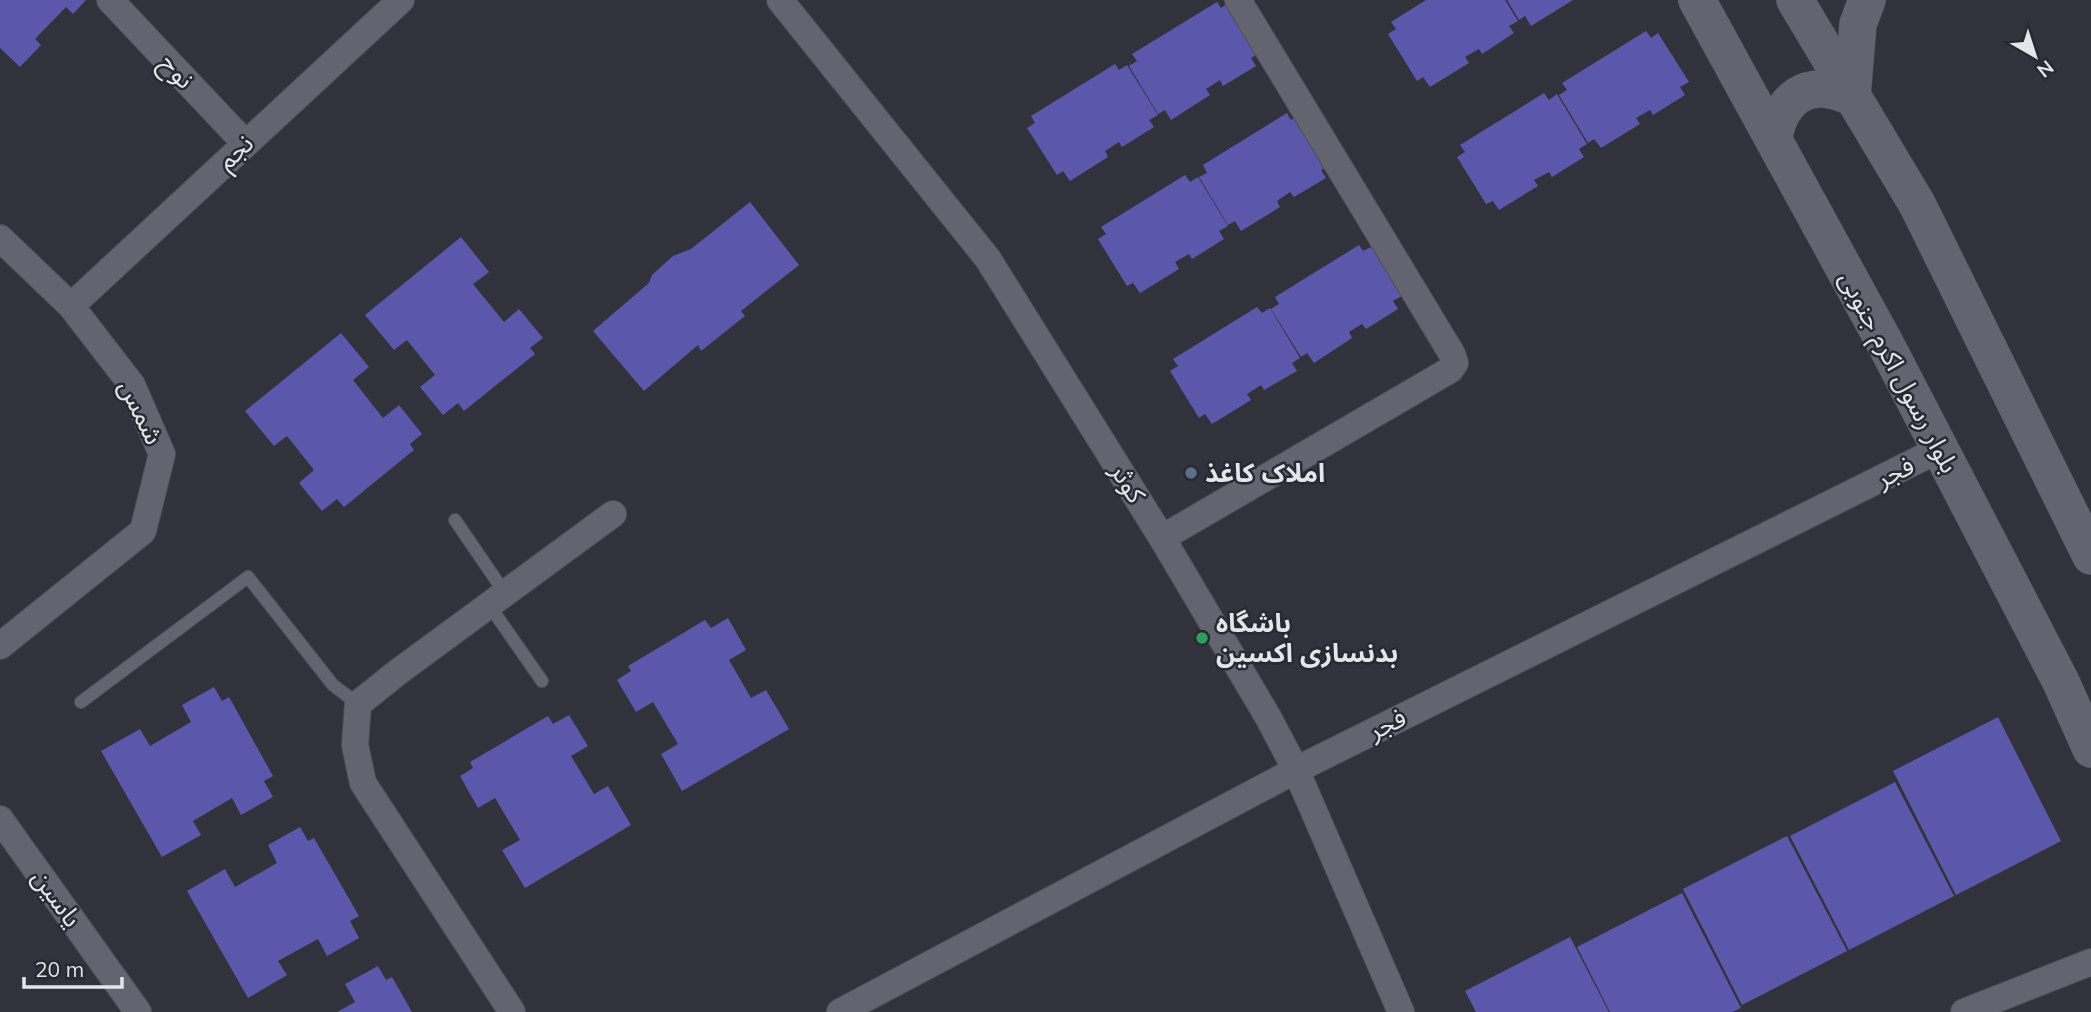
<svg xmlns="http://www.w3.org/2000/svg" width="2091" height="1012" viewBox="0 0 2091 1012" font-family="Mulish,'Noto Sans Arabic',sans-serif">
<style>
.building{fill:#5b58ab}
.lines{fill:none;stroke-linecap:round;stroke-linejoin:round}
.service-casing{stroke:#4f4f57;stroke-width:14}
.minor-casing{stroke:#4f4f57;stroke-width:28}
.secondary-casing{stroke:#4f4f57;stroke-width:38}
.service{stroke:#63646f;stroke-width:12}
.minor{stroke:#63646f;stroke-width:26}
.secondary{stroke:#63646f;stroke-width:37}
.service-dot{fill:#5c6f8a;stroke:#282932;stroke-width:2.5}
.leisure-dot{fill:#2e9e5b;stroke:#282932;stroke-width:2.5}
.labels{text-anchor:middle;stroke-width:5;stroke-linejoin:round;paint-order:stroke}
.street-label{font-size:26px;fill:#e4e5eb;stroke:#282932}
.poi-label{font-size:26px;font-weight:bold;fill:#e4e5eb;stroke:#282932;text-anchor:start}
</style>
<rect width="100%" height="100%" fill="#32323c"/>
<g class="building">
<polygon points="0,0 86,0 73,14 66,7 35,39 41,45 20,67 0,48"/>
<polygon points="1426,0 1505,0 1518,21 1509,26 1514,33 1482,54 1479,49 1465,57 1469,63 1430,87 1423,77 1417,81 1388,34 1396,29 1391,22"/>
<polygon points="1507,0 1573,0 1531,26 1525,16 1519,20"/>
<polygon points="1217,2 1221,8 1228,3 1259,53 1251,58 1256,66 1223,86 1220,80 1206,89 1210,95 1171,120 1165,110 1158,114 1129,66 1137,61 1132,54"/>
<polygon points="1646,31 1651,38 1658,33 1689,82 1680,87 1685,95 1653,115 1650,110 1636,118 1640,124 1601,148 1594,139 1588,143 1559,95 1567,90 1562,83"/>
<polygon points="1115,64 1119,70 1127,65 1158,115 1149,120 1154,127 1122,147 1119,142 1105,151 1108,157 1070,181 1063,171 1057,175 1027,128 1035,123 1031,116"/>
<polygon points="1544,93 1549,100 1557,94 1587,144 1579,149 1584,157 1552,177 1549,172 1534,180 1538,186 1499,210 1493,201 1486,204 1457,157 1465,152 1460,145"/>
<polygon points="1287,113 1291,120 1299,115 1330,165 1321,170 1326,178 1294,197 1290,192 1277,201 1280,207 1241,231 1235,221 1228,225 1199,177 1207,173 1203,165"/>
<polygon points="1185,175 1190,182 1198,177 1228,226 1219,231 1224,239 1192,259 1189,254 1175,262 1179,269 1140,293 1133,283 1127,286 1098,239 1106,234 1101,227"/>
<polygon points="750,202 799,265 741,311 745,316 701,351 698,345 644,391 593,331 649,283 652,275 673,256 691,249"/>
<polygon points="461,237 489,272 473,284 504,322 519,309 543,338 530,348 535,354 464,411 458,403 443,415 420,387 435,375 407,340 394,350 365,315"/>
<polygon points="1359,245 1363,251 1371,247 1402,296 1393,301 1398,309 1366,329 1362,324 1349,332 1352,338 1314,363 1307,353 1301,357 1271,309 1279,304 1275,297"/>
<polygon points="1257,307 1262,313 1270,308 1300,358 1292,363 1297,371 1264,390 1261,385 1247,394 1251,400 1212,424 1205,414 1199,418 1170,371 1178,366 1173,359"/>
<polygon points="341,333 369,367 353,380 383,418 399,405 422,434 410,444 414,450 344,507 337,499 322,511 299,483 314,470 287,436 274,446 245,411"/>
<polygon points="728,618 746,650 729,660 751,698 766,690 789,729 682,791 661,754 678,744 653,702 636,712 617,680 631,671 628,666 705,620 711,628"/>
<polygon points="214,687 222,701 229,697 273,776 264,781 273,797 241,815 232,798 193,821 201,835 162,857 101,751 140,729 150,746 191,722 182,705"/>
<polygon points="569,715 588,746 571,756 594,794 608,786 631,825 525,888 502,850 520,840 495,798 478,808 460,776 473,768 470,762 548,716 553,724"/>
<polygon points="1998,717 2061,841 1956,895 1893,771"/>
<polygon points="1895,782 1954,896 1849,950 1790,836"/>
<polygon points="300,827 308,841 314,838 359,916 350,921 359,938 327,956 318,939 278,961 287,975 248,998 187,891 225,869 235,887 277,863 268,845"/>
<polygon points="1787,836 1847,951 1742,1005 1683,889"/>
<polygon points="1682,893 1741,1008 1732,1012 1610,1012 1577,947"/>
<polygon points="1570,937 1609,1012 1476,1012 1465,991"/>
<polygon points="378,966 386,980 392,977 412,1012 337,1012 355,1002 345,984"/>
</g>
<g class="lines">
<defs>
<g id="service">
<polyline points="455,520 505,593"/>
<polyline points="489,605 542,681"/>
<polyline points="81,702 248,577 333,685 358,704"/>
</g>
<g id="minor">
<polyline points="110,0 245,143"/>
<polyline points="780,0 988,259 1162,538 1268,717 1296,770 1401,1012"/>
<polyline points="0,238 71,306 132,385 162,454 143,531 0,646"/>
<polyline points="71,306 401,0"/>
<polyline points="1162,538 1450,370 1455,363 1452,354 1238,0"/>
<polyline points="0,819 138,1012"/>
<polyline points="512,1012 363,783 355,745 358,704 398,672 613,514"/>
<polyline points="840,1012 1296,770 1940,449"/>
<polyline points="1964,1012 2091,962"/>
</g>
<g id="secondary">
<polyline points="1697,0 1886,345 2061,682 2091,749"/>
<polyline points="1795,0 1917,204 2091,556"/>
<path d="M1774 140C1776 116 1791 90 1819 89 1830 88 1842 93 1852 97L1858 24 1867 0"/>
</g>
</defs>
<use href="#service" class="service-casing"/>
<use href="#minor" class="minor-casing"/>
<use href="#secondary" class="secondary-casing"/>
<use href="#service" class="service"/>
<use href="#minor" class="minor"/>
<use href="#secondary" class="secondary"/>
</g>
<circle class="service-dot" cx="1191" cy="473" r="7"/>
<circle class="leisure-dot" cx="1202" cy="638" r="7"/>
<g class="labels">
<g class="street-label">
<text transform="translate(177 71) rotate(46)" y="9">نوح</text>
<text transform="translate(235 152) rotate(-43)" y="9">نجم</text>
<text transform="translate(1899 372) rotate(62)" y="9">بلوار رسول اکرم جنوبی</text>
<text transform="translate(141 412) rotate(64)" y="9">شمس</text>
<text transform="translate(1895 472) rotate(-26)" y="9">فجر</text>
<text transform="translate(1128 483) rotate(58)" y="9">کوثر</text>
<text transform="translate(1387 724) rotate(-26)" y="9">فجر</text>
<text transform="translate(57 898) rotate(54)" y="9">یاسین</text>
</g>
<g class="poi-label">
<text x="1205" y="482">املاک کاغذ</text>
<text x="1216" y="632">باشگاه<tspan x="1216" dy="30">بدنسازی اکسین</tspan></text>
</g>
</g>
<g transform="translate(2035 56) rotate(141)" stroke="#282932" stroke-width="5" paint-order="stroke">
<path d="M0-5L12 26L0 18L-12 26Z" fill="#e4e5eb"/>
<text y="-10" font-size="19" font-weight="bold" text-anchor="middle" fill="#e4e5eb">N</text>
</g>
<path d="M24 977v10h98v-10" fill="none" stroke="#e4e5eb" stroke-width="3.5"/>
<text x="35" y="977" font-size="21" fill="#e4e5eb" stroke="#282932" stroke-width="5" paint-order="stroke">20 m</text>
</svg>
